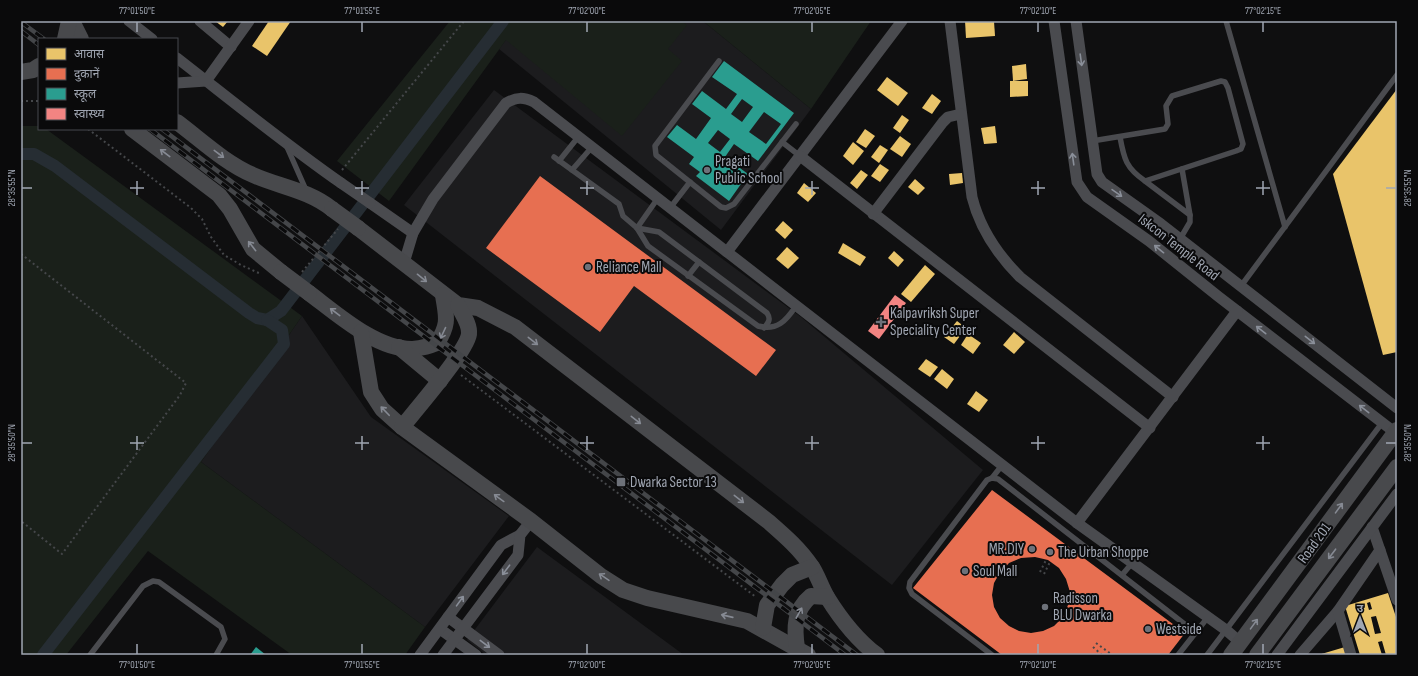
<svg xmlns="http://www.w3.org/2000/svg" width="1418" height="676" viewBox="0 0 1418 676" font-family="'Sofia Sans Condensed','Noto Sans Devanagari',sans-serif">
<style>
.built{fill:#1c1c1e}
.green{fill:#1a201a}
.homes{fill:#e9c46a;fill-rule:evenodd}
.shops{fill:#e76f51;fill-rule:evenodd}
.schools{fill:#2a9d8f;fill-rule:evenodd}
.health{fill:#f28482}
.lines{fill:none;stroke-linecap:round;stroke-linejoin:round}
.canal{stroke:#262d33;stroke-width:12}
.path{stroke:#45474a;stroke-width:2;stroke-dasharray:2 3;stroke-linecap:butt}
.lane{stroke:#4a4b4f;stroke-width:5.5}
.street{stroke:#4a4b4f;stroke-width:11}
.secondary{stroke:#48494c;stroke-width:16}
.rail-casing{stroke:#444649;stroke-width:4.5}
.rail{stroke:#0a0a0b;stroke-width:3;stroke-dasharray:9;stroke-linecap:butt}
.street-bridge{stroke:#4a4b4f;stroke-width:11}
.secondary-bridge{stroke:#48494c;stroke-width:16}
.oneway{stroke:#8a8f99}
.oneway2{stroke:#868a93}
.ticks{fill:none;stroke:#a0a6b2;stroke-width:1.5}
.poi-dot{fill:#6d7179;stroke:#0a0a0b;stroke-width:1.5}
.labels{text-anchor:middle;stroke-width:4;stroke-linejoin:round;paint-order:stroke}
.poi-label{font-size:15px;fill:#a0a6b2;stroke:#0a0a0b;text-anchor:start}
.street-label{font-size:15px;fill:#a0a6b2;stroke:#0a0a0b}
.neatline{fill:none;stroke:#a0a6b2;stroke-width:1.5}
.ticks-label{font-size:10px;text-anchor:middle;fill:#a0a6b2}
</style>
<rect width="100%" height="100%" fill="#0f0f10"/>
<g class="built">
<polygon points="520,21 703,21 811,109 721,230 499,49"/>
<polygon points="494,90 801,317 983,470 892,585 404,205"/>
<polygon points="302,316 371,417 509,516 425,627 201,462"/>
<polygon points="537,547 684,655 486,655 467,640"/>
</g>
<g class="green">
<polygon points="450,21 682,21 687,25 668,49 682,61 622,136 506,40 389,201 337,161"/>
<polygon points="703,21 871,21 811,109"/>
<polygon points="21,126 39,126 39,129 46,129 302,316 201,462 425,627 405,655 292,655 148,551 66,655 21,655"/>
</g>
<g class="homes">
<polygon points="215,21 228,21 223,27"/>
<polygon points="269,21 291,21 267,56 252,46"/>
<polygon points="965,21 994,21 995,36 966,38"/>
<polygon points="1026,64 1027,79 1013,81 1012,66"/>
<polygon points="887,77 908,93 898,106 877,90"/>
<polygon points="1010,81 1028,81 1028,96 1010,97"/>
<polygon points="1397,89 1397,352 1383,355 1333,174"/>
<polygon points="932,94 941,101 932,114 922,108"/>
<polygon points="902,115 909,120 900,133 893,128"/>
<polygon points="995,126 997,143 984,144 981,128"/>
<polygon points="865,129 875,136 866,148 856,142"/>
<polygon points="900,136 911,144 902,157 890,149"/>
<polygon points="853,142 864,151 853,165 843,156"/>
<polygon points="880,145 888,150 879,163 871,157"/>
<polygon points="880,164 889,170 880,182 871,176"/>
<polygon points="861,170 868,175 857,189 850,183"/>
<polygon points="962,173 963,183 950,185 949,174"/>
<polygon points="915,179 925,188 918,195 908,187"/>
<polygon points="804,183 816,193 808,202 797,193"/>
<polygon points="783,221 793,230 785,239 775,230"/>
<polygon points="843,243 866,257 860,266 838,253"/>
<polygon points="787,247 799,258 788,269 776,259"/>
<polygon points="894,251 904,260 898,267 888,258"/>
<polygon points="925,265 935,274 911,302 901,294"/>
<polygon points="957,321 966,328 954,344 944,337"/>
<polygon points="1014,332 1025,342 1014,354 1003,345"/>
<polygon points="968,334 981,343 973,354 961,345"/>
<polygon points="926,359 938,367 930,377 918,369"/>
<polygon points="942,369 954,379 947,389 934,379"/>
<polygon points="976,391 988,400 979,412 967,404"/>
<path d="M1388 593 1397 620V655H1386L1382 641 1378 642 1382 655H1360L1345 606ZM1370 602 1372 609 1369 610 1367 603ZM1376 616 1381 633 1375 634 1371 617Z"/>
<polygon points="1345,647 1347,655 1318,655"/>
</g>
<g class="shops">
<polygon points="540,176 776,350 756,376 634,286 600,332 486,248"/>
<path d="M992 490 1185 633 1168 655H1002L913 588ZM1035 557 1048 560 1059 568 1066 579 1070 592 1068 605 1063 617 1054 626 1043 631 1031 633 1019 631 1009 626 1000 618 994 607 992 595 994 583 999 574 1009 563 1021 558Z"/>
</g>
<g class="schools">
<path d="M724 61 794 113 758 161 734 144 725 157 748 174 729 201 696 176 700 172 689 164 694 157 667 137 677 125 696 139 711 118 692 104 702 91 726 109 737 94 712 77ZM742 99 753 107 742 122 731 114ZM764 112 781 124 766 144 749 132ZM718 130 730 139 720 152 708 143Z"/>
<polygon points="256,647 266,655 250,655"/>
</g>
<polygon class="health" points="895,295 906,303 879,339 868,331"/>
<g class="lines">
<g class="canal">
<polyline points="21,154 34,154 55,166 249,313 257,318 267,320 281,311 503,21"/>
<polyline points="43,655 284,344 282,330 267,320"/>
</g>
<g class="path">
<polyline points="21,101 39,101"/>
<polyline points="88,129 191,208 202,219 211,237 224,255 241,265 261,274"/>
<polyline points="342,170 464,21"/>
<polyline points="21,254 186,383 180,395 62,554 21,521"/>
<polyline points="302,272 338,229"/>
<polyline points="461,375 756,597"/>
<polyline points="1040,572 1046,560"/>
<polyline points="1044,574 1050,562"/>
<polyline points="1096,643 1111,654"/>
<polyline points="1093,647 1102,655"/>
</g>
<g class="lane">
<polyline points="1226,21 1285,227"/>
<polyline points="719,61 655,146 656,155 721,207 726,208 734,204 796,124"/>
<path d="M1092 141 1165 129 1168 124 1166 106 1172 96 1221 81 1225 82 1228 88 1243 144 1241 149 1236 151 1145 181C1126 168 1124 159 1120 137"/>
<polyline points="782,142 800,156"/>
<polyline points="287,147 306,190"/>
<path d="M554 157 619 204 623 216 637 228 648 246 758 326C777 331 786 321 796 306"/>
<polyline points="559,161 579,136"/>
<polyline points="1182,169 1190,215"/>
<polyline points="572,170 592,147"/>
<polyline points="1145,181 1190,215 1190,222 1180,239"/>
<polyline points="670,208 690,182"/>
<path d="M637 228 659 232 767 313C771 319 769 322 764 328"/>
<polyline points="637,228 658,198"/>
<polyline points="688,276 699,262"/>
<polyline points="1241,286 1397,75"/>
<polyline points="992,478 1003,464"/>
<polyline points="1122,575 1133,562"/>
<polyline points="90,655 143,586 153,581 159,582 221,627 225,639 216,655"/>
<polyline points="992,655 912,594 909,588 910,582 987,480 992,478 998,479 1196,633"/>
<polyline points="1178,655 1208,617"/>
<polyline points="1207,655 1382,423"/>
</g>
<g class="street">
<polyline points="129,21 152,39"/>
<polyline points="200,21 231,47"/>
<polyline points="902,21 727,252 1077,523 1226,630 1240,642"/>
<path d="M950 21 972 197C980 229 997 254 1020 277L1173 397"/>
<polyline points="1054,21 1077,182 1087,197 1149,241 1219,297 1397,434"/>
<polyline points="1076,21 1097,174 1102,182 1161,224 1397,408"/>
<path d="M177 58C231 100 285 144 341 183"/>
<polyline points="177,83 206,81 249,21"/>
<polyline points="800,156 1150,428"/>
<polyline points="370,203 413,233"/>
<polyline points="873,214 943,122 948,117 961,114"/>
<path d="M404 263 413 233 433 199 506 103C517 97 523 97 534 102L727 252"/>
<polyline points="1077,523 1237,311"/>
<polyline points="1372,527 1397,600"/>
<polyline points="448,617 499,655"/>
<polyline points="440,629 476,655"/>
<polyline points="420,655 501,545 520,535"/>
<polyline points="443,655 518,555 520,535 531,521"/>
<polyline points="1277,655 1397,494"/>
<polyline points="1300,655 1338,611"/>
<polyline points="1351,655 1338,611 1380,550"/>
</g>
<g class="secondary">
<polyline points="72,21 81,39"/>
<polyline points="65,39 69,21"/>
<polyline points="21,72 33,70 39,66"/>
<path d="M177 122C201 140 225 163 253 175 280 187 308 190 332 209"/>
<polyline points="132,129 219,195 230,209 253,249 281,272"/>
<path d="M358 228 458 305 478 308 515 327 769 522C785 536 800 549 812 567 818 576 821 587 827 597 840 618 857 640 877 655"/>
<path d="M309 293C337 314 377 350 413 349 422 348 430 346 437 343 450 323 446 316 443 295"/>
<polyline points="361,332 371,392 382,409 402,427 531,521 601,576 623,590 647,598 747,621 808,655"/>
<polyline points="399,347 440,381"/>
<path d="M402 427C415 411 467 351 469 334 470 324 462 314 458 305"/>
<polyline points="763,628 767,605 782,585 792,575 812,567"/>
<path d="M797 648C794 628 794 610 811 596L827 597"/>
<polyline points="1231,655 1397,430"/>
<polyline points="1257,655 1397,467"/>
</g>
<defs>
<g id="rail">
<polyline points="21,22 44,39"/>
<polyline points="21,31 39,45"/>
<polyline points="150,129 845,655"/>
<polyline points="162,129 857,655"/>
</g>
</defs>
<use href="#rail" class="rail-casing"/>
<use href="#rail" class="rail"/>
<polyline class="street-bridge" points="341,183 370,203"/>
<g class="secondary-bridge">
<polyline points="332,209 358,228"/>
<polyline points="281,272 309,293"/>
</g>
</g>
<defs><path id="oneway-shaft" d="M-6 0H5M1.5-3L5.5 0L1.5 3" fill="none" stroke-width="1.6" stroke-linecap="round" stroke-linejoin="round"/></defs>
<g class="oneway">
<use href="#oneway-shaft" transform="translate(1081 60) rotate(82)"/>
<use href="#oneway-shaft" transform="translate(1073 159) rotate(-98)"/>
<use href="#oneway-shaft" transform="translate(1117 193) rotate(35)"/>
<use href="#oneway-shaft" transform="translate(1159 249) rotate(-141)"/>
<use href="#oneway-shaft" transform="translate(1261 330) rotate(-142)"/>
<use href="#oneway-shaft" transform="translate(1310 340) rotate(38)"/>
<use href="#oneway-shaft" transform="translate(1364 409) rotate(-142)"/>
<use href="#oneway-shaft" transform="translate(506 570) rotate(127)"/>
<use href="#oneway-shaft" transform="translate(460 601) rotate(-54)"/>
<use href="#oneway-shaft" transform="translate(485 644) rotate(37)"/>
</g>
<g class="oneway2">
<use href="#oneway-shaft" transform="translate(165 153) rotate(-143)"/>
<use href="#oneway-shaft" transform="translate(219 154) rotate(37)"/>
<use href="#oneway-shaft" transform="translate(252 246) rotate(-128)"/>
<use href="#oneway-shaft" transform="translate(422 278) rotate(39)"/>
<use href="#oneway-shaft" transform="translate(335 312) rotate(-143)"/>
<use href="#oneway-shaft" transform="translate(443 333) rotate(115)"/>
<use href="#oneway-shaft" transform="translate(533 341) rotate(38)"/>
<use href="#oneway-shaft" transform="translate(385 411) rotate(-134)"/>
<use href="#oneway-shaft" transform="translate(636 420) rotate(38)"/>
<use href="#oneway-shaft" transform="translate(499 498) rotate(-144)"/>
<use href="#oneway-shaft" transform="translate(739 499) rotate(38)"/>
<use href="#oneway-shaft" transform="translate(1339 508) rotate(-54)"/>
<use href="#oneway-shaft" transform="translate(1332 554) rotate(127)"/>
<use href="#oneway-shaft" transform="translate(604 577) rotate(-146)"/>
<use href="#oneway-shaft" transform="translate(799 613) rotate(-61)"/>
<use href="#oneway-shaft" transform="translate(727 616) rotate(-167)"/>
<use href="#oneway-shaft" transform="translate(1254 624) rotate(-54)"/>
</g>
<path class="ticks" d="M137 22V32M362 22V32M587 22V32M812 22V32M1038 22V32M1263 22V32M137 181V195M362 181V195M587 181V195M812 181V195M1038 181V195M1263 181V195M22 188H32M130 188H144M355 188H369M580 188H594M805 188H819M1031 188H1045M1256 188H1270M1386 188H1396M137 436V450M362 436V450M587 436V450M812 436V450M1038 436V450M1263 436V450M22 443H32M130 443H144M355 443H369M580 443H594M805 443H819M1031 443H1045M1256 443H1270M1386 443H1396M137 644V654M362 644V654M587 644V654M812 644V654M1038 644V654M1263 644V654"/>
<g class="poi-dot">
<circle cx="707" cy="170" r="4"/>
<circle cx="588" cy="267" r="4"/>
<path d="M879 316h4v4h4v4h-4v4h-4v-4h-4v-4h4z"/>
<rect x="616" y="477" width="10" height="10" rx="2"/>
<circle cx="1032" cy="549" r="4"/>
<circle cx="1050" cy="552" r="4"/>
<circle cx="965" cy="571" r="4"/>
<circle cx="1045" cy="607" r="4"/>
<circle cx="1148" cy="629" r="4"/>
</g>
<g class="labels">
<g class="poi-label">
<text x="715" y="166">Pragati<tspan x="715" dy="17">Public School</tspan></text>
<text x="596" y="272">Reliance Mall</text>
<text x="890" y="318">Kalpavriksh Super<tspan x="890" dy="17">Speciality Center</tspan></text>
<text x="630" y="487">Dwarka Sector 13</text>
<text x="1024" y="554" text-anchor="end">MR.DIY</text>
<text x="1058" y="557">The Urban Shoppe</text>
<text x="973" y="576">Soul Mall</text>
<text x="1053" y="603">Radisson<tspan x="1053" dy="17">BLU Dwarka</tspan></text>
<text x="1156" y="634">Westside</text>
</g>
<g class="street-label">
<text transform="translate(1179 247) rotate(38)" y="5">Iskcon Temple Road</text>
<text transform="translate(1314 543) rotate(-54)" y="5">Road 201</text>
</g>
</g>
<rect width="1418" height="676" fill="none" stroke="#0a0a0b" stroke-width="44"/>
<rect x="38" y="38" width="140" height="92" fill="#0a0a0b" stroke="#46484e"/>
<rect x="46" y="48" width="20" height="12" fill="#e9c46a" stroke="#46484e"/>
<text x="74" y="58" font-size="12" fill="#a0a6b2">आवास</text>
<rect x="46" y="68" width="20" height="12" fill="#e76f51" stroke="#46484e"/>
<text x="74" y="78" font-size="12" fill="#a0a6b2">दुकानें</text>
<rect x="46" y="88" width="20" height="12" fill="#2a9d8f" stroke="#46484e"/>
<text x="74" y="98" font-size="12" fill="#a0a6b2">स्कूल</text>
<rect x="46" y="108" width="20" height="12" fill="#f28482" stroke="#46484e"/>
<text x="74" y="118" font-size="12" fill="#a0a6b2">स्वास्थ्य</text>
<g transform="translate(1360 618)" stroke="#0a0a0b" stroke-width="3" paint-order="stroke">
<path d="M0-3L7 15L0 10L-7 15Z" fill="#a0a6b2"/>
<text y="-6" font-size="11" font-weight="bold" text-anchor="middle" fill="#a0a6b2">उ</text>
</g>
<rect x="22" y="22" width="1374" height="632" class="neatline"/>
<g class="ticks-label">
<text x="137" y="14">77°01'50"E</text>
<text x="362" y="14">77°01'55"E</text>
<text x="587" y="14">77°02'00"E</text>
<text x="812" y="14">77°02'05"E</text>
<text x="1038" y="14">77°02'10"E</text>
<text x="1263" y="14">77°02'15"E</text>
<text transform="translate(11 188) rotate(-90)" y="4">28°35'55"N</text>
<text transform="translate(1407 188) rotate(-90)" y="4">28°35'55"N</text>
<text transform="translate(11 443) rotate(-90)" y="4">28°35'50"N</text>
<text transform="translate(1407 443) rotate(-90)" y="4">28°35'50"N</text>
<text x="137" y="668">77°01'50"E</text>
<text x="362" y="668">77°01'55"E</text>
<text x="587" y="668">77°02'00"E</text>
<text x="812" y="668">77°02'05"E</text>
<text x="1038" y="668">77°02'10"E</text>
<text x="1263" y="668">77°02'15"E</text>
</g>
</svg>
